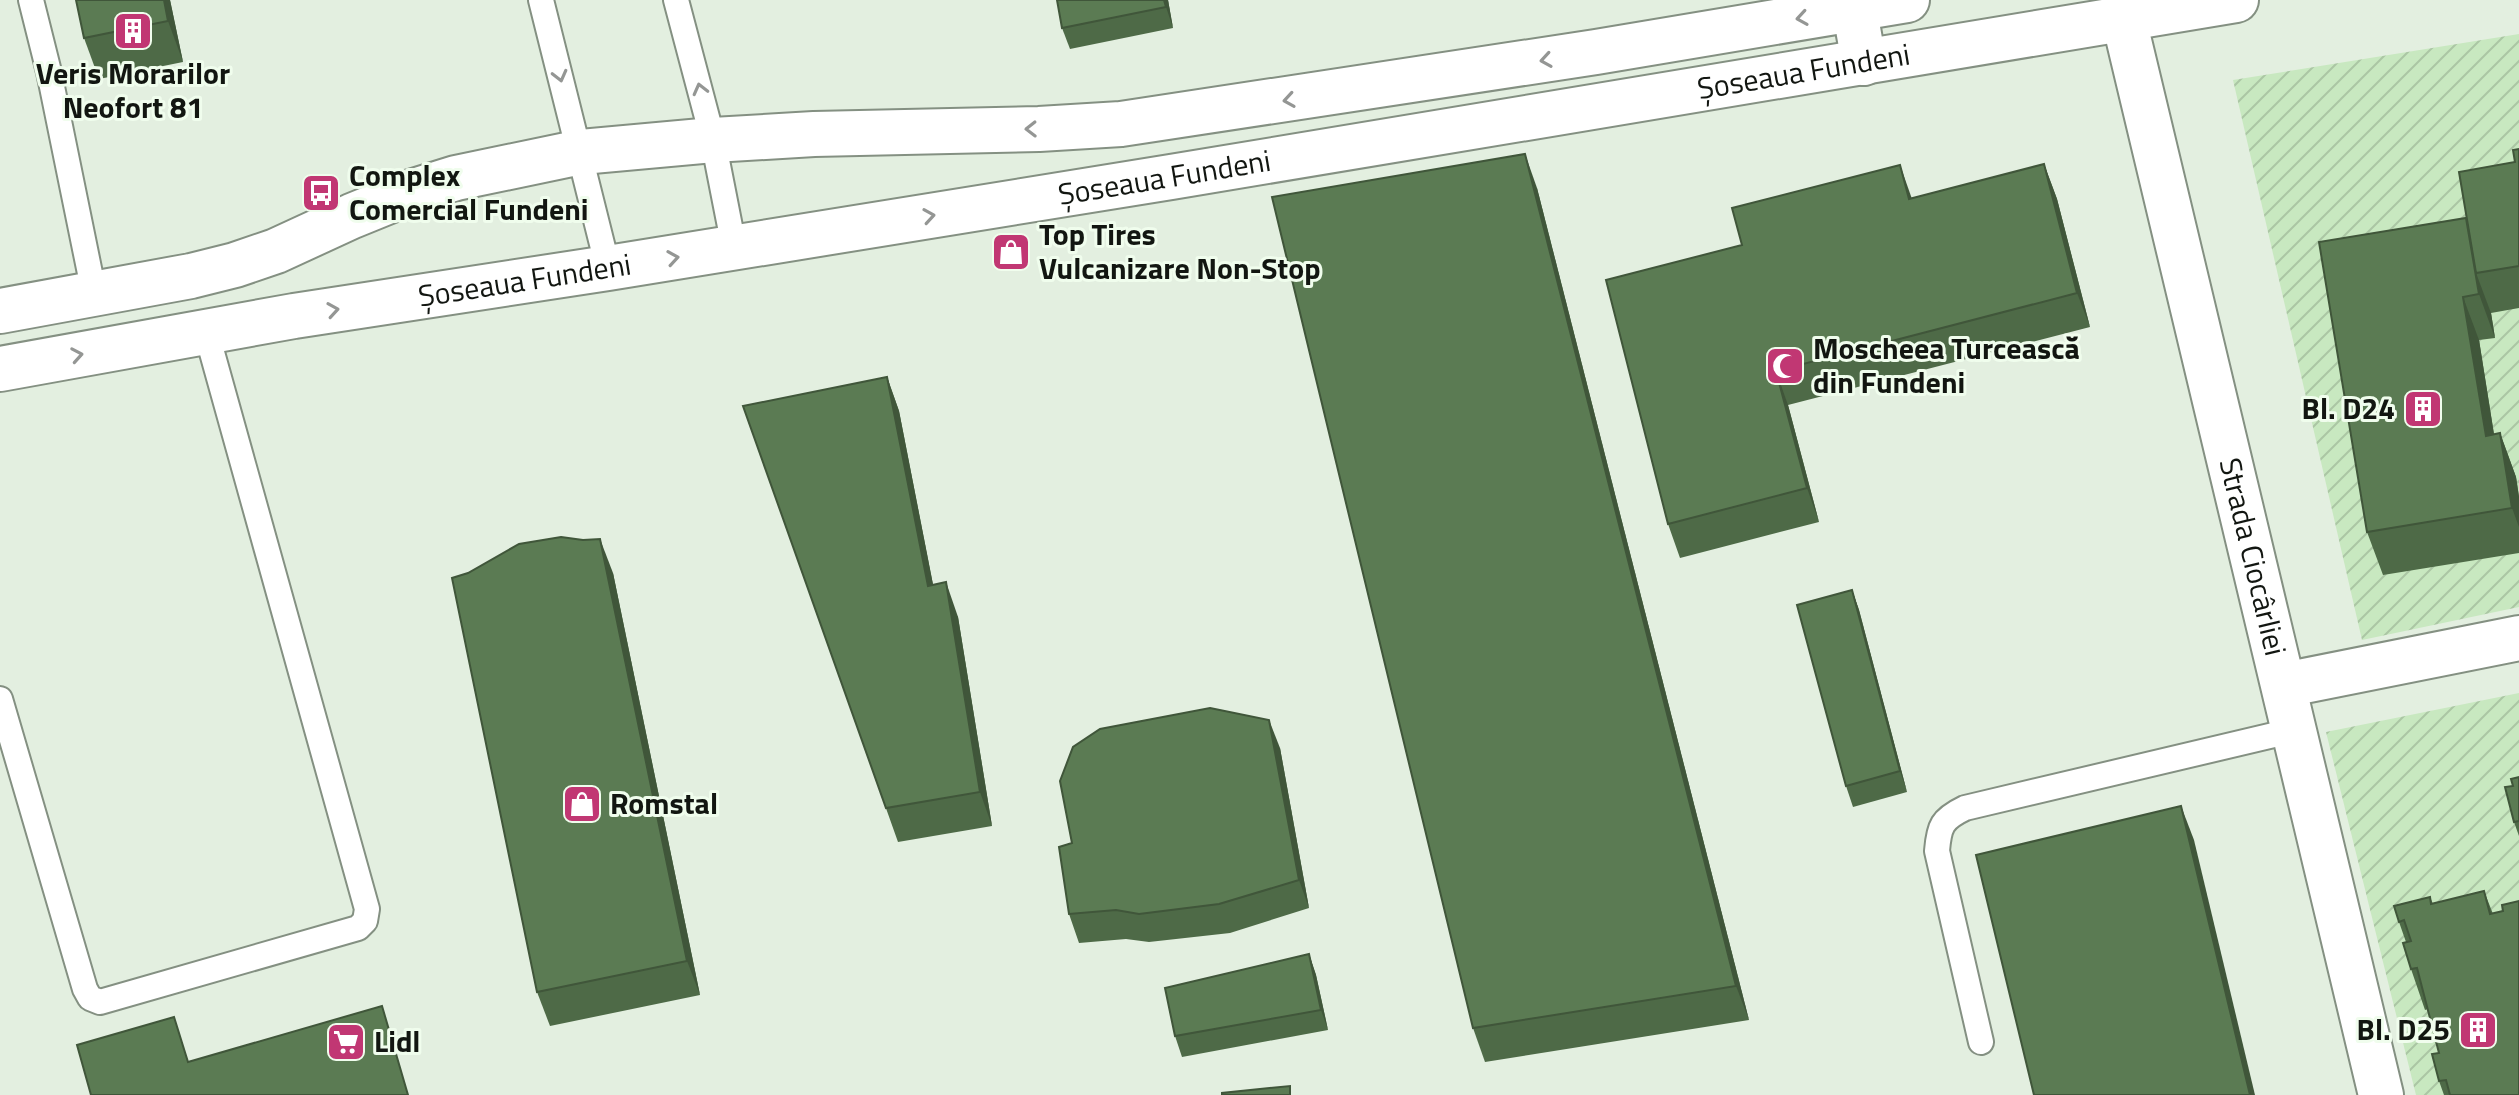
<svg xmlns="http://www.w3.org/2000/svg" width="2519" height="1095" viewBox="0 0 2519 1095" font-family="'Titillium Web',sans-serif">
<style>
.garden{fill:url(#garden-furrows)}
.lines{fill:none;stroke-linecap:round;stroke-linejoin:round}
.lane-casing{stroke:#849082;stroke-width:28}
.street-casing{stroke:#849082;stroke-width:48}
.secondary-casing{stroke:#849082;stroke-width:48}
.lane{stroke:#fff;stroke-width:24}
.street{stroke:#fff;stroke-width:44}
.secondary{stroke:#fff;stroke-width:44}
.wall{fill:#4e6a47}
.shaded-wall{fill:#40563a}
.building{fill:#5b7b53;stroke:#40563a;stroke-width:2}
.oneway{stroke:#949694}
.labels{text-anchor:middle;stroke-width:6;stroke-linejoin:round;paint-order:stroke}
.street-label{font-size:30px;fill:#121611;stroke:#f0fded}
.poi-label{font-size:30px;font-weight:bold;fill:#121611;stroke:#f0fded;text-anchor:start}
</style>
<defs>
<pattern id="garden-furrows" width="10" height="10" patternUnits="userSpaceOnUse" patternTransform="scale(2)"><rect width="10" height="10" fill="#c8e8c0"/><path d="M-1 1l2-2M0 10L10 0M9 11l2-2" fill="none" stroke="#abc6a4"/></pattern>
</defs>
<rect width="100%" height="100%" fill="#e3efe0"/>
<g class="garden">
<polygon points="2519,34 2519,607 2362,640 2233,80"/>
<polygon points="2519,693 2519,1095 2416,1095 2326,732"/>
</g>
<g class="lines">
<defs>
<g id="lane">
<polyline points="31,0 49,72 94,293"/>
<polyline points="541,0 608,268"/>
<polyline points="676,0 713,140 734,247"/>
<polyline points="0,699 85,989 90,998 100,1002 358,928 365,921 367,909 206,331"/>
<path d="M1981 1042 1937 851C1939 826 1942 819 1965 808L2295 730"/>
</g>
<g id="street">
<polyline points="1853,0 1864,63"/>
<path id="s1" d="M2124 20 2381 1095"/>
<polyline points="2284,685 2519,638"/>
</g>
<g id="secondary">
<polyline points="0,311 191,276 235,265 276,251 352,216 411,192 456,178 581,152 713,140 814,134 1039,129 1121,124 1596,52 1907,0"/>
<path id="s2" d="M0 369 294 316 608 268 1171 177 2236 0"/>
</g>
</defs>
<use href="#lane" class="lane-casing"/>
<use href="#street" class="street-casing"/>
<use href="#secondary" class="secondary-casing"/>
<use href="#lane" class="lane"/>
<use href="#street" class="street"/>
<use href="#secondary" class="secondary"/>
</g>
<g class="wall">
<polygon points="170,0 183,62 99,79 84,38"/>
<polygon points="1057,0 1168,0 1173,28 1070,49 1062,28"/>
<polygon points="2519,149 2519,308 2491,313 2495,338 2479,340 2494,434 2500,433 2516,477 2519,497 2519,553 2383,575 2367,532 2466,218 2515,162"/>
<polygon points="2044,164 2057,199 2090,327 1788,405 1819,522 1680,558 1668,524 1742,245 1912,198"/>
<polygon points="1537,188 1749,1020 1485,1062 1473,1028"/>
<polygon points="887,377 899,411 933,585 958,617 992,826 898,842 743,406"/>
<polygon points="468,573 613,573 700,995 550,1026 537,992"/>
<polygon points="1852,590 1859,610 1907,792 1853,807 1846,786"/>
<polygon points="1280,748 1309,908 1230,933 1149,942 1126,939 1079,943 1069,914 1072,843"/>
<polygon points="2519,777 2519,836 2514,822 2513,786"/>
<polygon points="2484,891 2493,914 2503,911 2519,1095 2444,1095 2439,1081 2439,1053 2428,1009 2425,1010 2411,969 2406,942 2399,922 2430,897 2433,904"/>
<polygon points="1309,954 1316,975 1328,1030 1182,1057 1175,1036"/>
</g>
<g class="shaded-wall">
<polygon points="164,0 170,0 183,62 168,21"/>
<polygon points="1164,0 1168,0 1173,28 1166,7"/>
<polygon points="1525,154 1537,188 1749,1020 1736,986"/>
<polygon points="2044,164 2057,199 2090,327 2077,293"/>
<polygon points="1900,165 1912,199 1909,199"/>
<polygon points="2466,218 2476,273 2491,313 2495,338 2479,294"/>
<polygon points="2463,297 2479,340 2501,479 2486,436"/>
<polygon points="1776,371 1788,405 1819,522 1807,488"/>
<polygon points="887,377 899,411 940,620 928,586"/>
<polygon points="2500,433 2516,477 2519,497 2519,527 2512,508"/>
<polygon points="600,539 613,573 700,995 687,961"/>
<polygon points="946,582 958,617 992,826 980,792"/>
<polygon points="1852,590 1859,610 1907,792 1900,771"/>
<polygon points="1269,720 1280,748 1309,908 1299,880"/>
<polygon points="2181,806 2194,840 2255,1095 2250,1095"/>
<polygon points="1309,954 1316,975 1328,1030 1321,1010"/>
</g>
<g class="building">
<polygon points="76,0 164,0 168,21 84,38"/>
<polygon points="1057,0 1164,0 1166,7 1062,28"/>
<polygon points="2519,149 2519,266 2476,273 2459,172 2515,162 2513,150"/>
<polygon points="1525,154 1736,986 1473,1028 1272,197"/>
<polygon points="2044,164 2077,293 1776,371 1807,488 1668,524 1606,280 1742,245 1732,208 1900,165 1909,199"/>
<polygon points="2466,218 2479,294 2463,297 2486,436 2500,433 2512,508 2367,532 2319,242"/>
<polygon points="887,377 928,586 946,582 980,792 886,808 743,406"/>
<polygon points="561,537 583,540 600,539 687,961 537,992 452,578 468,573 519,544"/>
<polygon points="1852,590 1900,771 1846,786 1797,605"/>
<polygon points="1210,708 1269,720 1299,880 1219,904 1139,914 1116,910 1069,914 1059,847 1072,843 1060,781 1073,747 1100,729"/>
<polygon points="2519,777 2519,821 2514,822 2505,787 2513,786 2511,779"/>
<polygon points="2181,806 2250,1095 2034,1095 1976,855"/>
<polygon points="2484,891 2490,914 2503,911 2502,905 2519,901 2519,1095 2450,1095 2446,1080 2439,1081 2432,1054 2439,1053 2417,968 2411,969 2403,943 2411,941 2404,920 2399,922 2394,906 2430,897 2431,904"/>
<polygon points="1309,954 1321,1010 1175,1036 1165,988"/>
<polygon points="382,1006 408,1095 91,1095 77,1045 174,1017 188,1062"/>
<polygon points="1290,1086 1290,1095 1222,1095 1222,1093"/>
</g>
<defs><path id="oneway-chevron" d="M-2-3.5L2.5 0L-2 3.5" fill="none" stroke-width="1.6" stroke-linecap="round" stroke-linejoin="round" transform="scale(2)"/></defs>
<g class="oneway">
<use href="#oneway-chevron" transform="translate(1802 18) rotate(171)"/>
<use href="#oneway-chevron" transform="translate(1546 60) rotate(171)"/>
<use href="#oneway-chevron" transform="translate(560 76) rotate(76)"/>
<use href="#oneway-chevron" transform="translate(700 89) rotate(-104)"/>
<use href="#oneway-chevron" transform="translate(1289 100) rotate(171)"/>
<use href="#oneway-chevron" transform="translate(1031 129) rotate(179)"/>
<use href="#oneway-chevron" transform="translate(929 216) rotate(-9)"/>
<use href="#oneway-chevron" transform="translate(673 258) rotate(-9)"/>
<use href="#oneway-chevron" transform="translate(333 310) rotate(-9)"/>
<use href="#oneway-chevron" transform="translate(77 355) rotate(-10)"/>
</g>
<defs>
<symbol id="building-square" viewBox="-11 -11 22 22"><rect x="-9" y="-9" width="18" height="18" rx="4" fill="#c13773" stroke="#f0fded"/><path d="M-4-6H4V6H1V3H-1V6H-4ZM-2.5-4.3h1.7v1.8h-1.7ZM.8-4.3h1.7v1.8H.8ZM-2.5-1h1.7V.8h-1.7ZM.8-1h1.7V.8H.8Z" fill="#fff"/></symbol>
<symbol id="bus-square" viewBox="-11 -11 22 22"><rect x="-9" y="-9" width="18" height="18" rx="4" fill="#c13773" stroke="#f0fded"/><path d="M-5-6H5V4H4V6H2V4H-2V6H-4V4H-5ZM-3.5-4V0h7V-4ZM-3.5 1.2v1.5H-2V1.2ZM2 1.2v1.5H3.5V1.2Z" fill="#fff"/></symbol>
<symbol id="shop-square" viewBox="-11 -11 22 22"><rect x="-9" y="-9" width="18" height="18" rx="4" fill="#c13773" stroke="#f0fded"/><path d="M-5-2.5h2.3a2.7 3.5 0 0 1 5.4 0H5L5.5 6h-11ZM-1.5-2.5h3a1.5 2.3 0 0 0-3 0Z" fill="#fff"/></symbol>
<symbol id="mosque-square" viewBox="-11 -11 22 22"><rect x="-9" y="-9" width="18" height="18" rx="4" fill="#c13773" stroke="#f0fded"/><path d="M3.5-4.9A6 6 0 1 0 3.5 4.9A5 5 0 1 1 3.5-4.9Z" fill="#fff"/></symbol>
<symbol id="supermarket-square" viewBox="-11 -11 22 22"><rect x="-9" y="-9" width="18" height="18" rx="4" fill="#c13773" stroke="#f0fded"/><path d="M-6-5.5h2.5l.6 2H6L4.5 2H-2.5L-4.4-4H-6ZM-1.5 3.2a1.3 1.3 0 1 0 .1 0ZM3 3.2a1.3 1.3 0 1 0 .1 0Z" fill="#fff"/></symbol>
</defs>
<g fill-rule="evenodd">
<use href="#building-square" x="111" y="9" width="44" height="44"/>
<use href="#bus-square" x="299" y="171" width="44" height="44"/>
<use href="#shop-square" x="989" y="230" width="44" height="44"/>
<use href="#mosque-square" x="1763" y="344" width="44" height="44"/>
<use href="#building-square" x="2401" y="387" width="44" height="44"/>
<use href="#shop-square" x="560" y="782" width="44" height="44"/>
<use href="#building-square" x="2456" y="1008" width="44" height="44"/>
<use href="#supermarket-square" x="324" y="1020" width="44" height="44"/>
</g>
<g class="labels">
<g class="street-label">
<text dy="10" stroke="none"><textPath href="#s2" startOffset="1828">Șoseaua Fundeni</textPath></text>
<text dy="10" stroke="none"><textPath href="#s2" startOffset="1180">Șoseaua Fundeni</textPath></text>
<text dy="10" stroke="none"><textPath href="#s2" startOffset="532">Șoseaua Fundeni</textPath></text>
<text dy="10" stroke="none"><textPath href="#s1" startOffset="552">Strada Ciocârliei</textPath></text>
</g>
<g class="poi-label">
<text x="133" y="84" text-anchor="middle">Veris Morarilor<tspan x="133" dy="34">Neofort 81</tspan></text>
<text x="349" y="186">Complex<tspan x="349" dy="34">Comercial Fundeni</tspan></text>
<text x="1039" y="245">Top Tires<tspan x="1039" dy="34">Vulcanizare Non-Stop</tspan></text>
<text x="1813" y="359">Moscheea Turcească<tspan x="1813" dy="34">din Fundeni</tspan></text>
<text x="2395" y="419" text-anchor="end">Bl. D24</text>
<text x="610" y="814">Romstal</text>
<text x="2450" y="1040" text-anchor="end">Bl. D25</text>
<text x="374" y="1052">Lidl</text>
</g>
</g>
</svg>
